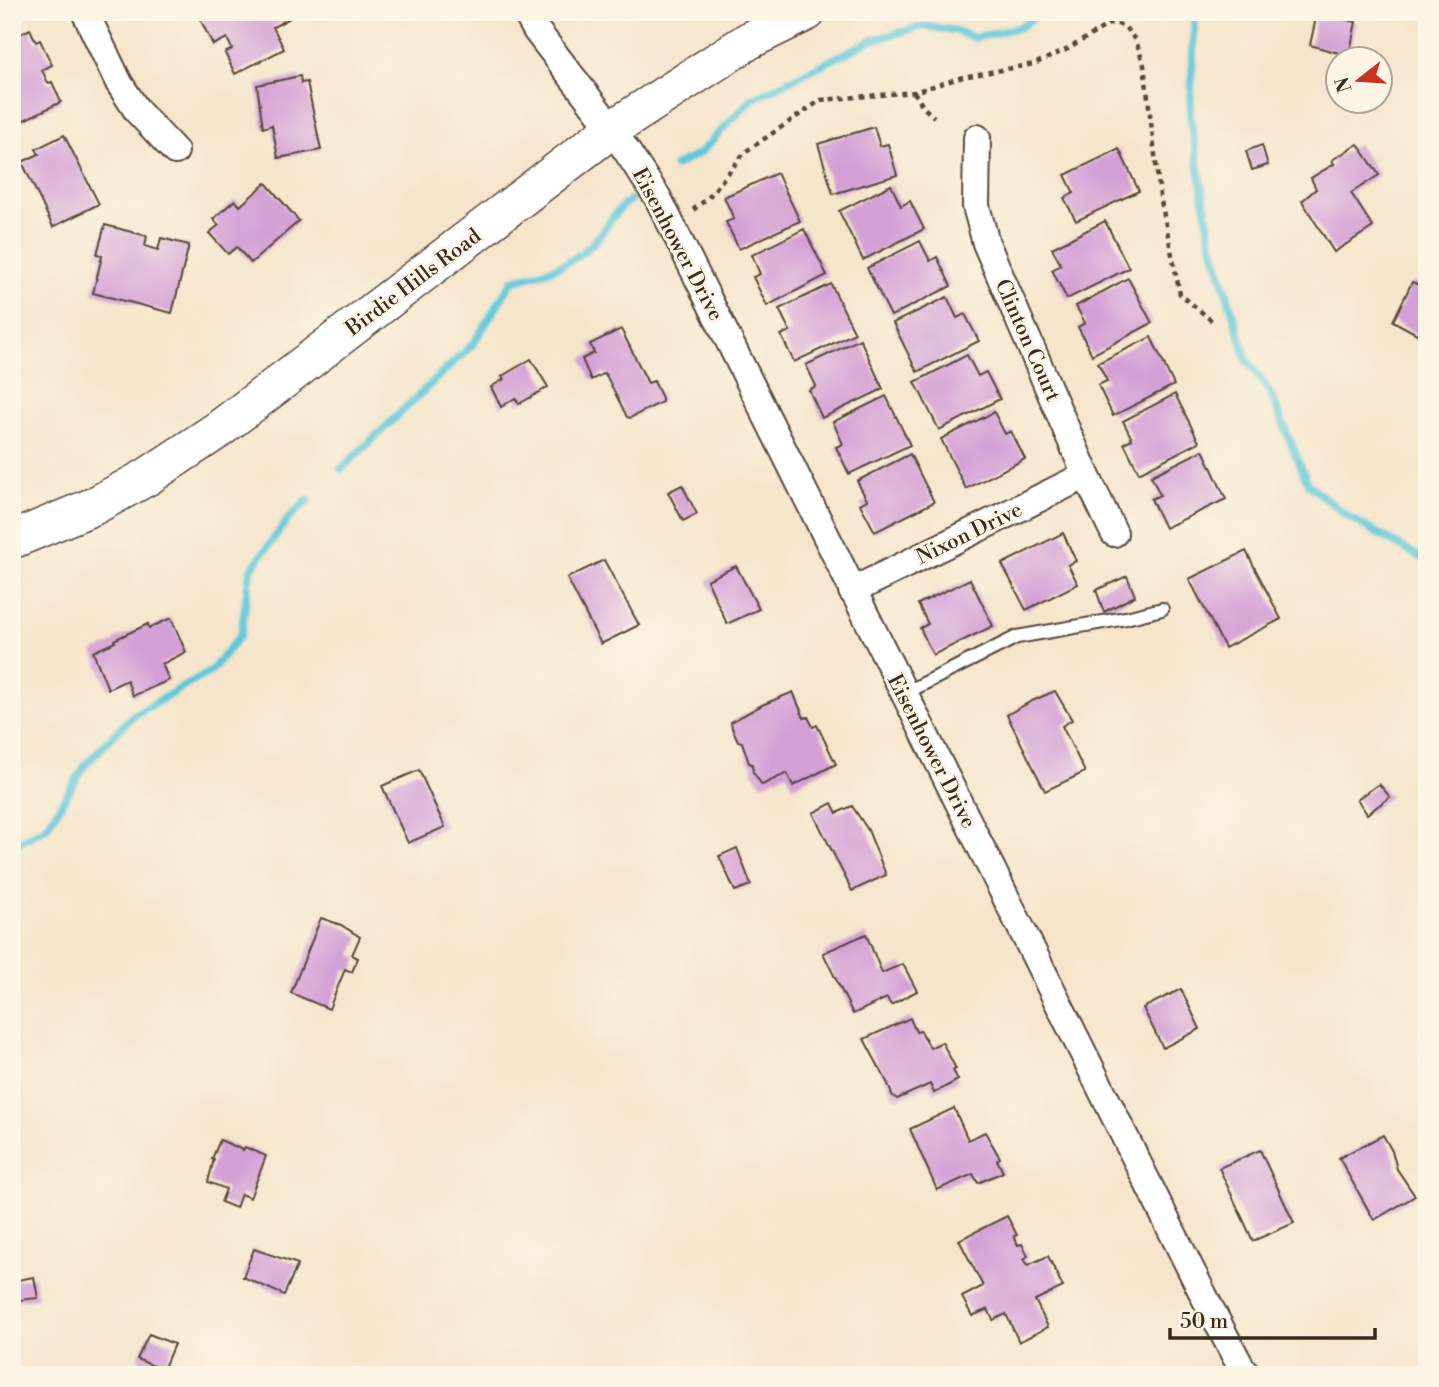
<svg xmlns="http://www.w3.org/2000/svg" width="1439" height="1387" viewBox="0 0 1439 1387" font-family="'Libre Bodoni',serif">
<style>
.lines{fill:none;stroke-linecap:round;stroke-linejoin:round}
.stream{stroke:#5ec7d9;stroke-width:8}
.building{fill:#d3a0d6}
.lane-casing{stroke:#574638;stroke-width:16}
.street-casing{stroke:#574638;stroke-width:30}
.secondary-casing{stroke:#574638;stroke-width:40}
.path{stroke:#574638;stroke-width:4.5;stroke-dasharray:5 5;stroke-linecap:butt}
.lane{stroke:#fff;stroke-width:12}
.street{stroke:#fff;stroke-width:26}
.secondary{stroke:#fff;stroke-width:37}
.labels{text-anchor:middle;stroke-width:6;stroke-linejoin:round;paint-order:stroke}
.street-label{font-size:21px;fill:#3b2a1e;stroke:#fcf5e5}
</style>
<rect width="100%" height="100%" fill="#fcf5e5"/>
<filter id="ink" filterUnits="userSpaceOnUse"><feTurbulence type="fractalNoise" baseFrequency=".0143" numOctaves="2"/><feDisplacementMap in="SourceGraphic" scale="14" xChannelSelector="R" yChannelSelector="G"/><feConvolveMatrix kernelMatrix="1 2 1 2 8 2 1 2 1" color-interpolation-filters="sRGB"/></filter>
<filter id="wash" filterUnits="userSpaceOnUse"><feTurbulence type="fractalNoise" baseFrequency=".00686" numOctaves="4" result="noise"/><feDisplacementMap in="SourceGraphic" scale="28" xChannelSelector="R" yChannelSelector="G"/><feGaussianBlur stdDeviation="1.57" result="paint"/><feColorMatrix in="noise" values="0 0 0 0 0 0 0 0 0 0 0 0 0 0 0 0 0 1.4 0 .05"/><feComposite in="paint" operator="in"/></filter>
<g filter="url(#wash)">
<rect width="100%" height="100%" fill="#f5e5cb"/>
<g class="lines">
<g class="stream">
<polyline points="1195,12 1190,115 1211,241 1247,360 1270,392 1308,484 1350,518 1427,561"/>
<polyline points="675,166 700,153 752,99 872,40 924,26 957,31 974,38 1020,27 1041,12"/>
<path d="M341 469 473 344 513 280C546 273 578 263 599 236 611 221 616 210 631 199"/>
<polyline points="12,846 46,828 86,764 132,716 211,671 241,634 250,571 289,518 308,500"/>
</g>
</g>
<g id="blocks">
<g class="building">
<polygon points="199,12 287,12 290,18 273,27 284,49 235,74 225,53 232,49 227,38 213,45 199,17 201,16"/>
<polygon points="1317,13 1356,22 1349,56 1310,45"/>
<polygon points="30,29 36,42 40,40 52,65 42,70 48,83 52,82 61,102 12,126 12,38"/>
<polygon points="300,76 301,83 307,82 321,150 278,158 272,125 263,128 257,85"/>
<polygon points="874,127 880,146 888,144 897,175 833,194 818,144"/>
<polygon points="64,135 99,204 53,227 22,162 39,154 36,149"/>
<polygon points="1358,144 1379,175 1351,193 1373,227 1334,252 1302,201 1316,189 1311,178 1334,164 1332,160"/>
<polygon points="1262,145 1268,165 1252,170 1246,151"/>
<polygon points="1119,149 1139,191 1076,221 1064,198 1074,193 1065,175"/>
<polygon points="777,173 800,221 739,249 726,222 734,219 724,197"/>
<polygon points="266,183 299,221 251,263 237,247 228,254 209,233 219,225 213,219 235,200 240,206"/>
<polygon points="891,185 901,206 910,201 924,229 863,260 839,211"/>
<polygon points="1105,221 1129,268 1067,299 1052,270 1061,265 1052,248"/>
<polygon points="105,225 147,236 145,246 158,250 161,238 189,245 172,313 93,293 102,256 97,254"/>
<polygon points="804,229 827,275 767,306 753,277 760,274 752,255"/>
<polygon points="920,241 930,261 937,257 951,286 891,316 867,268"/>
<polygon points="1128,278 1152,323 1092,355 1078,327 1085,323 1076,306"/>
<polygon points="1412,282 1427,288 1427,355 1421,352 1426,339 1393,321"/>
<polygon points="831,284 855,333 794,362 781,335 790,331 779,309"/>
<polygon points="947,297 957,318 965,314 979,341 917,372 893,323"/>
<polygon points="621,329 648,383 654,381 662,398 662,402 630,418 627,417 605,373 591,380 582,359 594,353 590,344"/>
<polygon points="1151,337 1174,385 1113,416 1098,385 1107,381 1098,363"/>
<polygon points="860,339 883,389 822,418 809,390 816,386 806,365"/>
<polygon points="967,355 978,376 986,372 1000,399 939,430 915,382"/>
<polygon points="531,359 548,387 519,404 515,398 501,407 491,387 504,379 502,376"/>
<polygon points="1175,394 1199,442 1139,473 1124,443 1132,439 1123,421"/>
<polygon points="886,396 910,445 849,474 836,447 843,444 833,422"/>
<polygon points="994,412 1005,434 1011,431 1025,459 966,489 941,439"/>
<polygon points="1203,450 1226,499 1165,528 1151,499 1160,495 1151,476"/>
<polygon points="910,454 934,502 875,532 860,504 867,500 857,481"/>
<polygon points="682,485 697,514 683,521 668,492"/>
<polygon points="1063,533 1076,561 1068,565 1078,584 1026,610 1002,564"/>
<polygon points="1246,551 1281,619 1225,648 1189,579"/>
<polygon points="604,560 639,625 601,644 567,578"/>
<polygon points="736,566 759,609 727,624 707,580"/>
<polygon points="1127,576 1135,596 1104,612 1096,590"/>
<polygon points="970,579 993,626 933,655 920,628 928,624 918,604"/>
<polygon points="171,618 186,652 162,664 169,680 133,696 127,680 108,689 93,652 115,642 114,640 148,624 149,628"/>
<polygon points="1055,691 1072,720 1062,726 1085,772 1045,791 1007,715 1032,701"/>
<polygon points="793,692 804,718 808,717 813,727 817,725 836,764 793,786 787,773 762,785 753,772 752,764 749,763 742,742 738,741 732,728 731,722 762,705"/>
<polygon points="419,770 445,827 408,843 382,786"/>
<polygon points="1379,784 1390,797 1367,814 1357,799"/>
<polygon points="832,803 837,813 852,806 868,830 886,875 852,891 813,813"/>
<polygon points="737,848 751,885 735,891 719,856"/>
<polygon points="321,918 341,925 360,937 352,955 358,958 352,972 345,969 329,1009 291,993"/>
<polygon points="866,934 882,973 903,964 917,991 891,1005 887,998 853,1014 823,953"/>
<polygon points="1181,989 1200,1029 1163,1048 1143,1008"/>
<polygon points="910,1018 916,1032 921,1031 930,1048 942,1042 956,1069 953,1070 958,1080 934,1093 930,1084 897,1099 892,1095 888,1084 864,1039"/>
<polygon points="954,1108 968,1140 985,1132 1000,1158 997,1160 1003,1172 978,1183 973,1174 937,1190 910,1129"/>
<polygon points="1383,1135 1392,1151 1397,1169 1415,1196 1374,1220 1339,1158"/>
<polygon points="220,1140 243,1150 245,1147 266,1156 250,1198 241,1194 236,1208 221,1202 226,1189 208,1182 214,1159 212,1159"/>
<polygon points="1260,1150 1294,1223 1253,1241 1219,1168"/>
<polygon points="1007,1216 1017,1235 1014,1236 1018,1245 1022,1244 1028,1256 1024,1259 1028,1265 1048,1256 1063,1287 1035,1300 1048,1327 1019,1342 1006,1314 993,1320 988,1309 972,1316 962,1297 983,1286 959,1240"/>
<polygon points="254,1249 298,1264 284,1295 243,1277"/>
<polygon points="34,1277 38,1298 12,1301 12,1281"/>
<polygon points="149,1334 174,1344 163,1370 137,1359"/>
</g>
</g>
</g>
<g filter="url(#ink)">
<use href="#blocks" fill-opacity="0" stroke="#574638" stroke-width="2"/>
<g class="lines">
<defs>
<polyline id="lane" points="903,694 1017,637 1126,618 1162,609"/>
<g id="street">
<polyline points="85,12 119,83 138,112 175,151"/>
<polyline points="526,12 536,30 612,129 658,198 1208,1304 1241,1367 1248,1375"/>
<polyline points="977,138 976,206 986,243 1086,475 1114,533"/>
<polyline points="852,591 1086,475"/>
</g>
<polyline id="secondary" points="12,540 94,506 147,477 218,430 612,129 750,40 807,12"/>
</defs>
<use href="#lane" class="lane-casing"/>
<use href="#street" class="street-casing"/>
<use href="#secondary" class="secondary-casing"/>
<g class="path">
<polyline points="914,92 924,108 934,117"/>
<polyline points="693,210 708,198 745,152 821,100 914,92 963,77 1034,64 1068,49 1109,24 1118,24 1125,27 1136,41 1144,65 1160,196 1180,294 1212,321"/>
</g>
<use href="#lane" class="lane"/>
<use href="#street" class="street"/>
<use href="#secondary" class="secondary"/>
</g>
</g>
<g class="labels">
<g class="street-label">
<text transform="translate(678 244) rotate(62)" y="7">Eisenhower Drive</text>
<text transform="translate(413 282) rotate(-37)" y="7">Birdie Hills Road</text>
<text transform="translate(1028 340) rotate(66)" y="7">Clinton Court</text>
<text transform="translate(969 533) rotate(-26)" y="7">Nixon Drive</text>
<text transform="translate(932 751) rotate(63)" y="7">Eisenhower Drive</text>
</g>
</g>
<rect width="1439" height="1387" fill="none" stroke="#fcf5e5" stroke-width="42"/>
<g transform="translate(1359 80) rotate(253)"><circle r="33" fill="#fcf5e5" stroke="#afa495" stroke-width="2"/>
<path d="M0-5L12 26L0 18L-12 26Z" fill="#c8321e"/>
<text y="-10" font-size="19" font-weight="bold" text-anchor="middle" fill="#3b2a1e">N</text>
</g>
<path d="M1170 1328v10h205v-10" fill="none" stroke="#3b2a1e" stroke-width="3.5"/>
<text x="1180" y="1328" font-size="21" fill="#3b2a1e" stroke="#fcf5e5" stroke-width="5" paint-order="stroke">50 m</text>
</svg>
